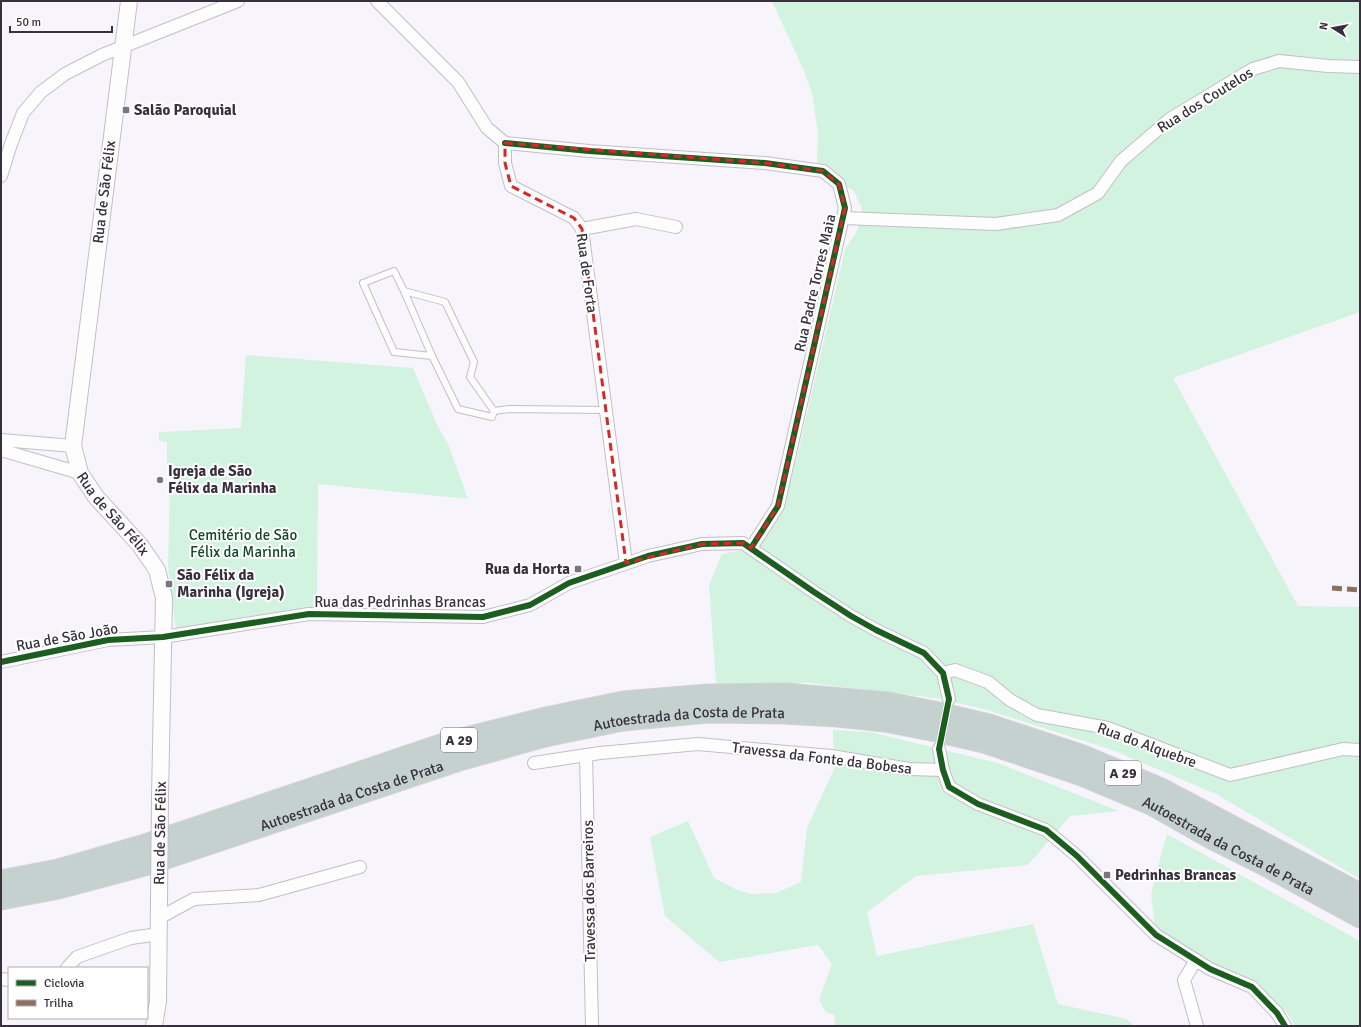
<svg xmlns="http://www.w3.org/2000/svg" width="1361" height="1027" viewBox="0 0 1361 1027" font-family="Signika,sans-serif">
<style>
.green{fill:#d2f3e0}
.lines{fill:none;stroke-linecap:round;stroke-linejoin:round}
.service-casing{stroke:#c3bec7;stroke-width:8}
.minor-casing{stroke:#c3bec7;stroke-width:14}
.secondary-casing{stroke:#c3bec7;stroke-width:18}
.motorway-casing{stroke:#d5d2d7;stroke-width:23}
.service{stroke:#fefdfe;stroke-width:6}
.minor{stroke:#fefdfe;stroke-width:12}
.secondary{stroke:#fefdfe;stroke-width:16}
.motorway{stroke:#c4d1ce;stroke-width:21}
.secondary-bridge-casing{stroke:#c3bec7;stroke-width:18;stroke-linecap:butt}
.secondary-bridge{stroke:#fefdfe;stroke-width:16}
.quiet{stroke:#8d6e63;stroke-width:5;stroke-dasharray:10 5;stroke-linecap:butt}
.cycleway-casing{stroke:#fff;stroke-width:8}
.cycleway{stroke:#1b5e20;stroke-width:6}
.marked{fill:none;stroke:#d62828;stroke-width:3;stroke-dasharray:8 5;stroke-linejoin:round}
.poi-dot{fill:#7b7580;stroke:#fff;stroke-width:1.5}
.labels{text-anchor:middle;stroke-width:4;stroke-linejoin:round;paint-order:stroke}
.shield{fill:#fff;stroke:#746f77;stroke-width:1}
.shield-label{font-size:14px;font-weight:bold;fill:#38313d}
.street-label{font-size:15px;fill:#38313d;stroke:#fff}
.poi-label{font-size:15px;font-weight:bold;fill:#38313d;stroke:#fff;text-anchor:start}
.park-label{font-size:15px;fill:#14482c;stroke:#fff}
</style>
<rect width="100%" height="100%" fill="#f8f4fb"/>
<g class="green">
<polygon points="772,1 1360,1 1360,312 1173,378 1298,606 1360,607 1360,879 1216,794 1112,750 984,709 935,698 809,683 716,683 709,585 722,554 744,550 775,524 797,457 845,249 857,231 862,209 854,191 834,180 817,163 818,133 812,93 804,71"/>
<polygon points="246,355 413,368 438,427 448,444 468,499 318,484 317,606 183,630 176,628 175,623 168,567 170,486 179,487 183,484 183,481 179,478 170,478 170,473 167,472 167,442 159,441 159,432 241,428"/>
<polygon points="833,730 870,732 998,763 1119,811 1070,816 1028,865 916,876 867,912 877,956 1033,924 1058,1004 1127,1019 1134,1026 834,1026 835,1015 826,1012 819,1000 832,964 818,945 719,962 665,916 650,837 688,821 714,878 737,890 752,894 776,893 801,882 807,828 834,769"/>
<polygon points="1167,834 1360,941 1360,1026 1295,1026 1286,1011 1246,991 1216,979 1175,953 1156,933 1151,895 1162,851"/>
</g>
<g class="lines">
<defs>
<g id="service">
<polyline points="404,291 432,356 458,409 492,417 494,411"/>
<polyline points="432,356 394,352 363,283 394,271 404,291 445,302 474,362 470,377 494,411 509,409 606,410"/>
</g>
<g id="minor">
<polyline points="377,1 458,82 487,128 505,143"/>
<polyline points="505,143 589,151 765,163 823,171 839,184 845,208 778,506 751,548"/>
<polyline points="505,143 505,163 511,186 574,218 582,229 626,563"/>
<polyline points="1,176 11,144 23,113 41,92 65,74 102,55 238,1"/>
<polyline points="843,218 996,224 1058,215 1098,193 1121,161 1170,119 1253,69 1279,61 1328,66 1360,67"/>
<polyline points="582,229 636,219 676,227"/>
<polyline points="1,440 73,446"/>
<polyline points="1,450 80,473"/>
<polyline points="1,662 108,640 163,637 309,614 483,617 530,605 569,583 648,556 702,544 743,543 814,592 851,616 876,630 924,653 943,673 949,699"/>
<polyline points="943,673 955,670 988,682 1010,700 1037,715 1108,728 1230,775 1343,749 1360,750"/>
<polyline points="939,749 943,770 949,787 978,804 1046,830 1077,856 1156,935 1210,969 1252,987 1277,1013 1285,1026"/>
<polyline points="586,755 592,1026"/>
<polyline points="534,763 600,753 698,744 831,756 909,769 943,770"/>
<polyline points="159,918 194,899 259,895 360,867"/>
<polyline points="1196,960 1184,980 1197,1026"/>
<polyline points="67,968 77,957 131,938 159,934"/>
<polyline points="1,979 9,980"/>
</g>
<g id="secondary">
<path id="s1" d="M129 1 73 446 80 473 96 497 140 545 157 570 164 598 160 797"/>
<polyline points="154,1026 158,1001 159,900"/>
</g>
<g id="motorway">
<polyline points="1,881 58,870 145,845 450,742 546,718 623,702 708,695 786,694 888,703 934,712 989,725 1083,756 1159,788 1360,894"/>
<path id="s2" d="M1 899 59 888 145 865 456 761 545 736 623 720 708 712 782 713 837 716 885 721 931 730 984 742 1079 774 1153 805 1213 839 1263 864 1360 917"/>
</g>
</defs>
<use href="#service" class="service-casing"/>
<use href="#minor" class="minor-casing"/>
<use href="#secondary" class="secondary-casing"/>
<use href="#motorway" class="motorway-casing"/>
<use href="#service" class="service"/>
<use href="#minor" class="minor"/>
<use href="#secondary" class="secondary"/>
<use href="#motorway" class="motorway"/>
<defs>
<polyline id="secondary-bridge" points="159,900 160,797"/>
</defs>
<use href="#secondary-bridge" class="secondary-bridge-casing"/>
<use href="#secondary-bridge" class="secondary-bridge"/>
<polyline class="quiet" points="1332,588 1360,590"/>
<defs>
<g id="cycleway">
<polyline points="505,143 589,151 765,163 823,171 839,184 845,208 778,506 751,548"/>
<polyline points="1,662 108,640 163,637 309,614 483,617 530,605 569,583 648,556 702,544 743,543 814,592 851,616 876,630 924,653 943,673 949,699 939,749 943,770 949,787 978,804 1046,830 1077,856 1156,935 1210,969 1252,987 1277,1013 1285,1026"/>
</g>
</defs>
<use href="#cycleway" class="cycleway-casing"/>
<use href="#cycleway" class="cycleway"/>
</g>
<path class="marked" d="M505 143 765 163 823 171 839 184 845 208 778 506 751 548 743 543 702 544 626 563 582 229 574 218 511 186 505 163Z"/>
<g class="poi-dot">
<rect x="122" y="106" width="8" height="8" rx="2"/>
<circle cx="160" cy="480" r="4"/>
<rect x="574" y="565" width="8" height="8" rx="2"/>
<rect x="165" y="580" width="8" height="8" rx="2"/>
<rect x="1103" y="871" width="8" height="8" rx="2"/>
</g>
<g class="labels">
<g class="shield">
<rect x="441" y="728" width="36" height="24" rx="3"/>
<rect x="1105" y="761" width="36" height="24" rx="3"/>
</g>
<g class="shield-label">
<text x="459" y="745">A 29</text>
<text x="1123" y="778">A 29</text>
</g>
<g class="street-label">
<text transform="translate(1205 100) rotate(-32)" y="5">Rua dos Coutelos</text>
<text transform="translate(104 192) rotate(-83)" y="5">Rua de São Félix</text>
<text transform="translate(587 273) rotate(82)" y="5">Rua de Forta</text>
<text transform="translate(815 283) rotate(-77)" y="5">Rua Padre Torres Maia</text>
<text dy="5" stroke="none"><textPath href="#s1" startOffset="529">Rua de São Félix</textPath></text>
<text x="400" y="607">Rua das Pedrinhas Brancas</text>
<text transform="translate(67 637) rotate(-10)" y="5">Rua de São João</text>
<text dy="5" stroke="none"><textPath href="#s2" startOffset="714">Autoestrada da Costa de Prata</textPath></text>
<text transform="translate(1147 745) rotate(20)" y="5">Rua do Alquebre</text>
<text transform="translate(822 758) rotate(7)" y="5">Travessa da Fonte da Bobesa</text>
<text dy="5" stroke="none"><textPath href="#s2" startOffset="366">Autoestrada da Costa de Prata</textPath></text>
<text transform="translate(160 833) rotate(-89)" y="5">Rua de São Félix</text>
<text dy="5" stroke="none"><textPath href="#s2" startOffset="1278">Autoestrada da Costa de Prata</textPath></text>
<text transform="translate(589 891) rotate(-91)" y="5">Travessa dos Barreiros</text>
</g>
<g class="poi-label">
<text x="134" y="115">Salão Paroquial</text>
<text x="168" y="476">Igreja de São<tspan x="168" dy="17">Félix da Marinha</tspan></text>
<text x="570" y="574" text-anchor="end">Rua da Horta</text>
<text x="177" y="580">São Félix da<tspan x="177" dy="17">Marinha (Igreja)</tspan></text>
<text x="1115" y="880">Pedrinhas Brancas</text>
</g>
<g class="park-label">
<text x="243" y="540">Cemitério de São<tspan x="243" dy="17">Félix da Marinha</tspan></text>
</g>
</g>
<rect width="1361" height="1027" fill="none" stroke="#38313d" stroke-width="4"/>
<rect x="8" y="967" width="140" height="52" fill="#ffffff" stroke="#afadb1"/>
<rect x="16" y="980" width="20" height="6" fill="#1b5e20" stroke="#afadb1"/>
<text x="44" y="987" font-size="12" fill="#38313d">Ciclovia</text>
<rect x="16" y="1000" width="20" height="6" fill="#8d6e63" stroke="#afadb1"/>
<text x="44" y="1007" font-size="12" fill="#38313d">Trilha</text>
<g transform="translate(1333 28) rotate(281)" stroke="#ffffff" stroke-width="3" paint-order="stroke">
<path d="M0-3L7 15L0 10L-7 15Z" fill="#38313d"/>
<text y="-6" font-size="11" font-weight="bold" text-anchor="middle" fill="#38313d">N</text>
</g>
<path d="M10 26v6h102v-6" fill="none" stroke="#38313d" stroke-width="2"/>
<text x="16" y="26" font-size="12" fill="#38313d" stroke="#ffffff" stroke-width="3" paint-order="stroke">50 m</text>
</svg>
